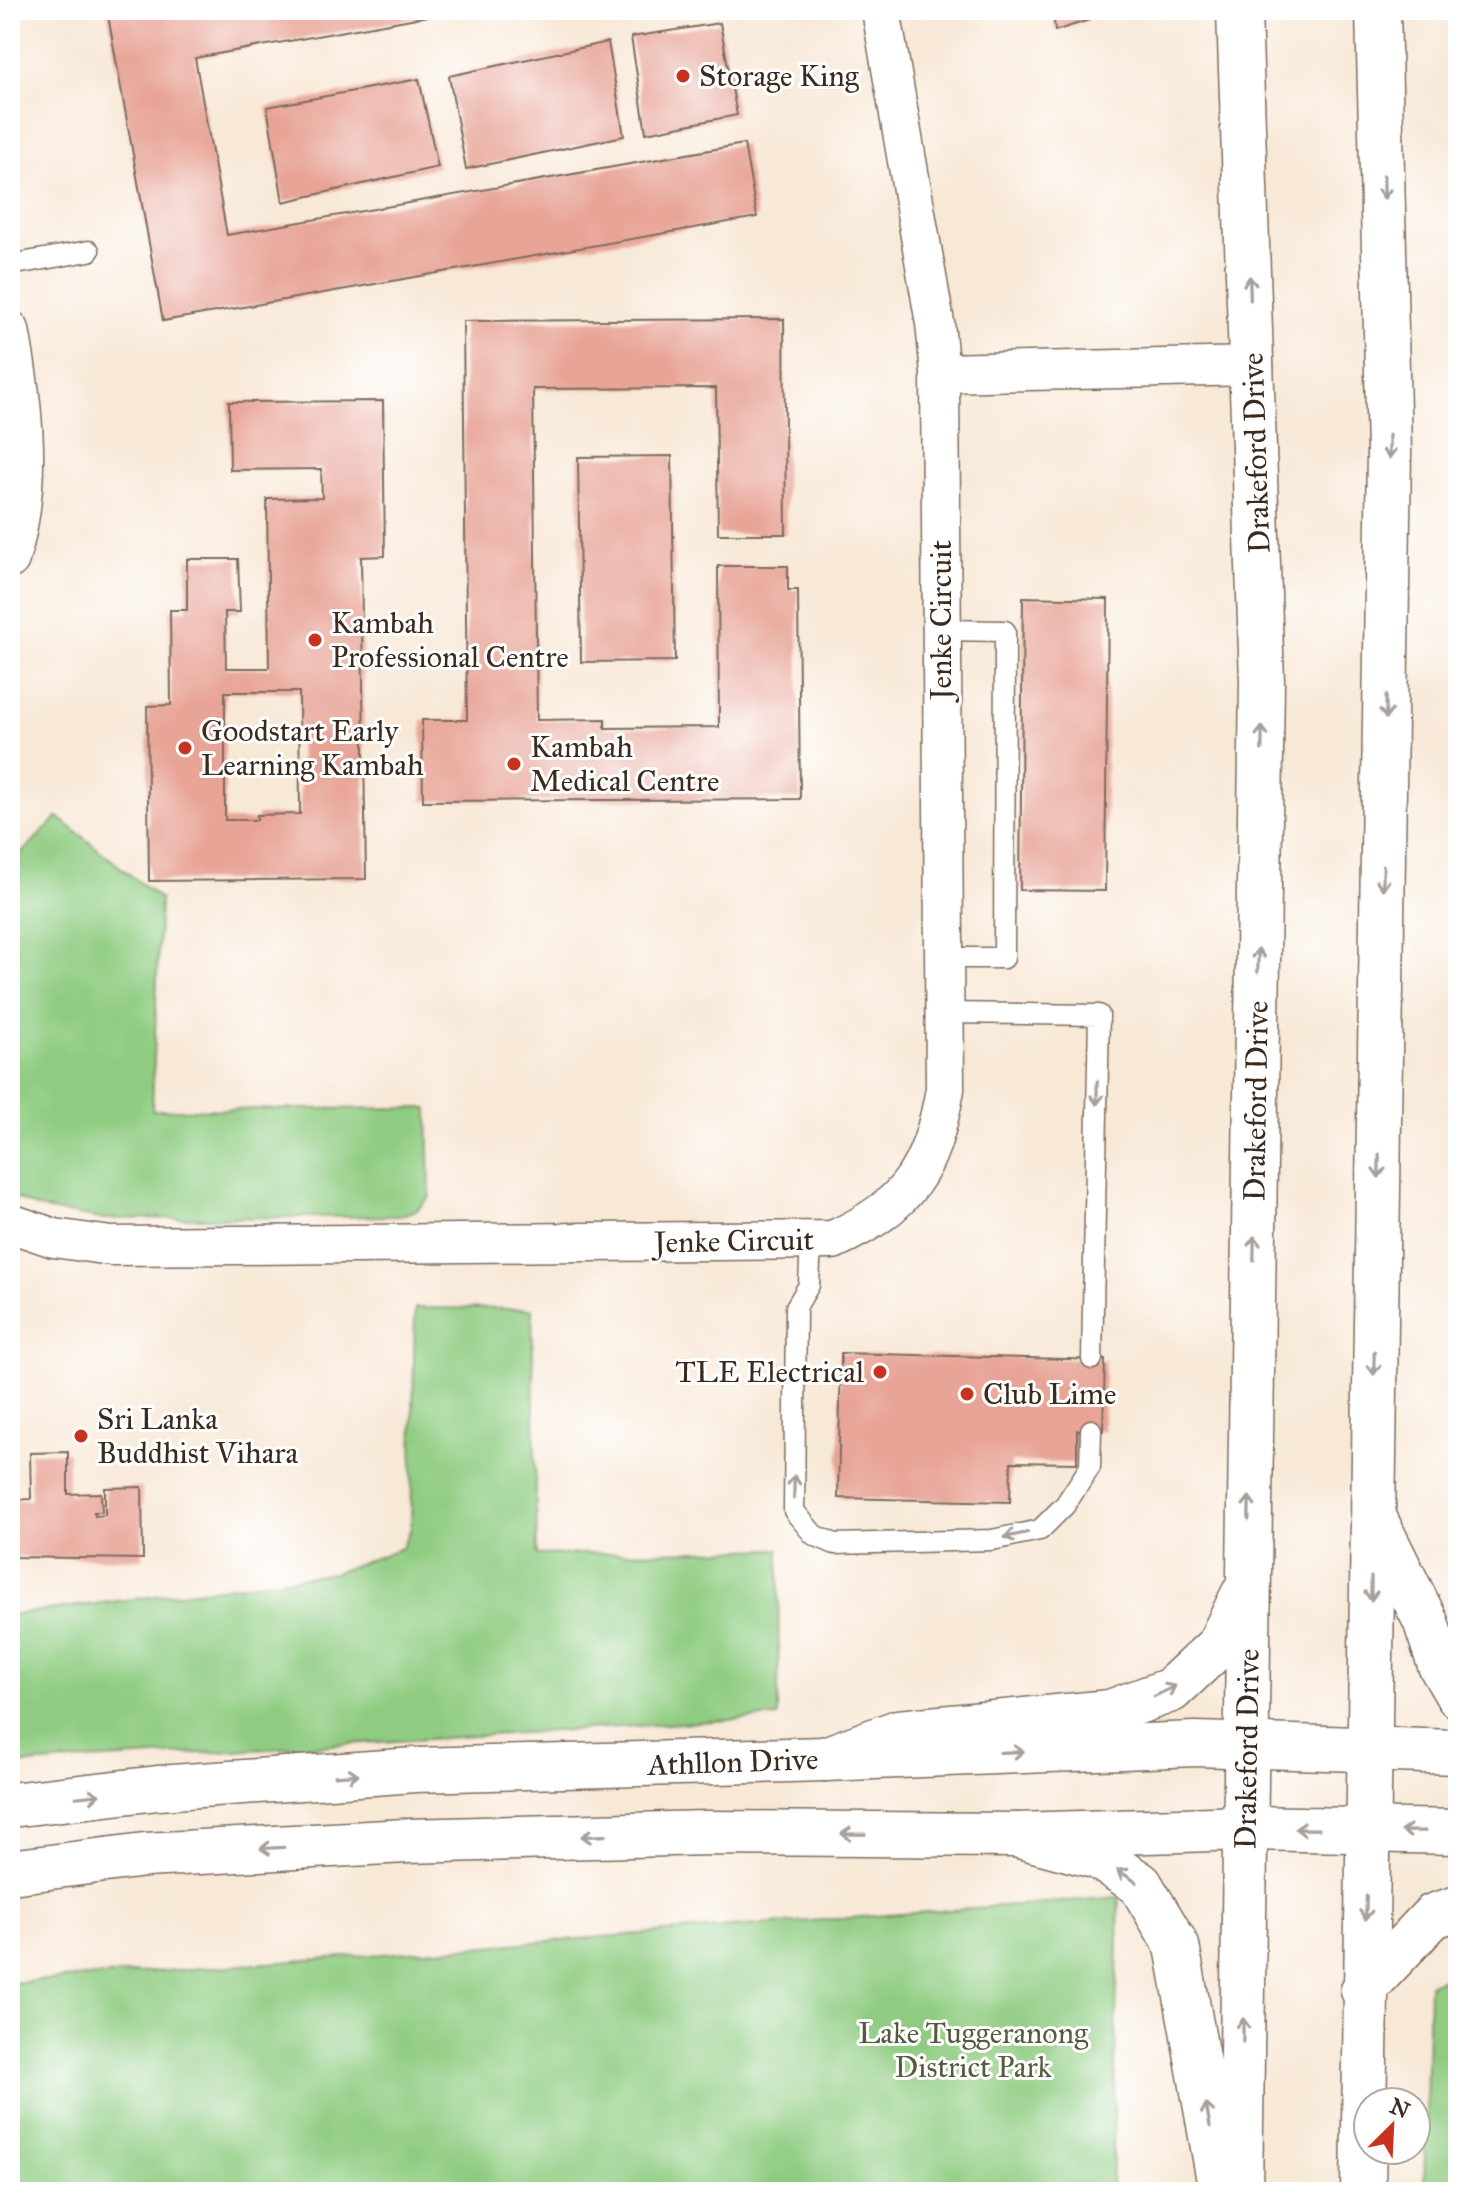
<svg xmlns="http://www.w3.org/2000/svg" width="1468" height="2202" viewBox="0 0 1468 2202" font-family="'IM FELL Great Primer',serif">
<style>
.green{fill:#8fcc81;stroke:#657b50;stroke-width:2}
.building{fill:#e8a497;fill-rule:evenodd}
.lines{fill:none;stroke-linecap:round;stroke-linejoin:round}
.service-casing{stroke:#7d6c5e;stroke-width:23}
.minor-casing{stroke:#7d6c5e;stroke-width:41}
.primary-casing{stroke:#7d6c5e;stroke-width:47}
.trunk-casing{stroke:#7d6c5e;stroke-width:47}
.service{stroke:#fff;stroke-width:20}
.minor{stroke:#fff;stroke-width:38}
.primary{stroke:#fff;stroke-width:44}
.trunk{stroke:#fff;stroke-width:44}
.oneway{stroke:#a79f9a}
.poi-dot{fill:#c8321e;stroke:#fff;stroke-width:3}
.labels{text-anchor:middle;stroke-width:6;stroke-linejoin:round;paint-order:stroke}
.poi-label{font-size:30px;fill:#3b2a1e;stroke:#fff;text-anchor:start}
.street-label{font-size:30px;fill:#3b2a1e;stroke:#fff}
.park-label{font-size:30px;fill:#545b3c;stroke:#fff}
</style>
<rect width="100%" height="100%" fill="#fff"/>
<filter id="ink" filterUnits="userSpaceOnUse"><feTurbulence type="fractalNoise" baseFrequency=".0125" numOctaves="2"/><feDisplacementMap in="SourceGraphic" scale="16" xChannelSelector="R" yChannelSelector="G"/><feConvolveMatrix kernelMatrix="1 2 1 2 8 2 1 2 1" color-interpolation-filters="sRGB"/></filter>
<filter id="wash" filterUnits="userSpaceOnUse"><feTurbulence type="fractalNoise" baseFrequency=".006" numOctaves="4" result="noise"/><feDisplacementMap in="SourceGraphic" scale="32" xChannelSelector="R" yChannelSelector="G"/><feGaussianBlur stdDeviation="1.8" result="paint"/><feColorMatrix in="noise" values="0 0 0 0 0 0 0 0 0 0 0 0 0 0 0 0 0 1.4 0 .05"/><feComposite in="paint" operator="in"/></filter>
<g filter="url(#wash)">
<rect width="100%" height="100%" fill="#f8e8d6"/>
<g class="green">
<polygon points="58,817 160,899 152,1110 428,1108 430,1196 417,1210 399,1216 100,1219 38,1208 10,1195 10,864"/>
<polygon points="415,1308 532,1309 537,1555 779,1549 778,1717 10,1765 10,1615 334,1573 402,1548 411,1528"/>
<polygon points="1119,1897 1112,2192 10,2192 10,1983"/>
<polygon points="1458,1969 1458,2192 1424,2192 1429,1985"/>
</g>
<g id="blocks">
<g class="building">
<polygon points="107,10 461,10 195,58 227,235 744,144 757,217 163,321"/>
<polygon points="1053,10 1088,10 1089,20 1055,31"/>
<polygon points="720,23 737,115 646,133 631,37"/>
<polygon points="608,42 624,136 466,169 449,76"/>
<polygon points="419,79 438,167 283,202 267,107"/>
<polygon points="784,319 786,534 718,534 716,388 533,389 537,720 605,719 605,728 719,727 718,566 788,566 788,590 798,590 800,799 423,801 422,720 467,720 463,321"/>
<path d="M383 401 385 556 361 557 366 879 149 881 147 706 171 705 170 610H187V559H238L240 612H225L226 668H269L267 499 322 498 321 469 230 470 229 402ZM225 692H299L300 814 257 815V820H225Z"/>
<polygon points="672,456 675,661 581,662 578,457"/>
<polygon points="1023,597 1108,599 1105,891 1020,890"/>
<polygon points="841,1353 1105,1360 1103,1431 1077,1430 1077,1463 1011,1462 1010,1502 838,1498"/>
<polygon points="68,1452 68,1494 101,1493 102,1512 94,1512 95,1516 105,1515 105,1488 142,1487 143,1559 10,1557 10,1500 31,1499 30,1453"/>
</g>
</g>
</g>
<g filter="url(#ink)">
<use href="#blocks" fill-opacity="0" stroke="#7d6c5e" stroke-width="2"/>
<g class="lines">
<defs>
<g id="service">
<polyline points="10,265 89,251"/>
<polyline points="942,630 1005,631 1004,958 944,958"/>
<polyline points="944,1013 1099,1015 1092,1359"/>
<polyline points="811,1240 809,1285 796,1307 794,1511 814,1535 835,1544 992,1540 1040,1530 1065,1505 1090,1467 1091,1430"/>
</g>
<g id="minor">
<path d="M10 330C24 405 33 485 10 559"/>
<polyline points="940,373 1254,366"/>
<path d="M10 1223 54 1238 111 1246 833 1240C908 1206 931 1170 945 1089L940 373 935 323 881 10"/>
</g>
<g id="primary">
<polyline points="10,1805 158,1788 415,1770 825,1759 1195,1744 1458,1752"/>
<polyline points="10,1872 145,1855 406,1841 707,1833 1016,1835 1246,1828 1458,1832"/>
</g>
<g id="trunk">
<polyline points="1239,10 1262,682 1240,2192"/>
<polyline points="1376,1521 1425,1620 1440,1665 1458,1696"/>
<polyline points="825,1759 898,1732 1110,1712 1171,1690 1218,1646 1243,1595"/>
<polyline points="1016,1835 1098,1857 1140,1884 1177,1946 1220,2186"/>
<polyline points="1363,1990 1433,1916 1458,1908"/>
<polyline points="1363,2192 1389,452 1378,10"/>
</g>
</defs>
<use href="#service" class="service-casing"/>
<use href="#minor" class="minor-casing"/>
<use href="#primary" class="primary-casing"/>
<use href="#trunk" class="trunk-casing"/>
<use href="#service" class="service"/>
<use href="#minor" class="minor"/>
<use href="#primary" class="primary"/>
<use href="#trunk" class="trunk"/>
</g>
<defs><path id="oneway-shaft" d="M-6 0H5M1.5-3L5.5 0L1.5 3" fill="none" stroke-width="1.6" stroke-linecap="round" stroke-linejoin="round" transform="scale(2)"/></defs>
<g class="oneway">
<use href="#oneway-shaft" transform="translate(1384 187) rotate(89)"/>
<use href="#oneway-shaft" transform="translate(1250 288) rotate(-92)"/>
<use href="#oneway-shaft" transform="translate(1389 447) rotate(90)"/>
<use href="#oneway-shaft" transform="translate(1386 707) rotate(91)"/>
<use href="#oneway-shaft" transform="translate(1262 738) rotate(-89)"/>
<use href="#oneway-shaft" transform="translate(1383 878) rotate(91)"/>
<use href="#oneway-shaft" transform="translate(1258 960) rotate(-89)"/>
<use href="#oneway-shaft" transform="translate(1097 1093) rotate(91)"/>
<use href="#oneway-shaft" transform="translate(1379 1166) rotate(91)"/>
<use href="#oneway-shaft" transform="translate(1254 1248) rotate(-89)"/>
<use href="#oneway-shaft" transform="translate(1374 1363) rotate(91)"/>
<use href="#oneway-shaft" transform="translate(794 1487) rotate(-89)"/>
<use href="#oneway-shaft" transform="translate(1249 1508) rotate(-89)"/>
<use href="#oneway-shaft" transform="translate(1016 1535) rotate(168)"/>
<use href="#oneway-shaft" transform="translate(1371 1589) rotate(90)"/>
<use href="#oneway-shaft" transform="translate(1165 1691) rotate(-27)"/>
<use href="#oneway-shaft" transform="translate(1012 1752) rotate(-2)"/>
<use href="#oneway-shaft" transform="translate(347 1775) rotate(-4)"/>
<use href="#oneway-shaft" transform="translate(88 1796) rotate(-6)"/>
<use href="#oneway-shaft" transform="translate(1307 1829) rotate(-179)"/>
<use href="#oneway-shaft" transform="translate(1413 1831) rotate(-179)"/>
<use href="#oneway-shaft" transform="translate(853 1834) rotate(-179)"/>
<use href="#oneway-shaft" transform="translate(593 1836) rotate(178)"/>
<use href="#oneway-shaft" transform="translate(272 1848) rotate(177)"/>
<use href="#oneway-shaft" transform="translate(1127 1876) rotate(-147)"/>
<use href="#oneway-shaft" transform="translate(1366 1908) rotate(92)"/>
<use href="#oneway-shaft" transform="translate(1243 2030) rotate(-89)"/>
<use href="#oneway-shaft" transform="translate(1208 2115) rotate(-100)"/>
</g>
</g>
<g class="poi-dot">
<circle cx="683" cy="76" r="8"/>
<circle cx="315" cy="640" r="8"/>
<circle cx="185" cy="748" r="8"/>
<circle cx="514" cy="764" r="8"/>
<circle cx="880" cy="1372" r="8"/>
<circle cx="967" cy="1394" r="8"/>
<circle cx="81" cy="1436" r="8"/>
</g>
<g class="labels">
<g class="poi-label">
<text x="699" y="86">Storage King</text>
<text x="331" y="633">Kambah<tspan x="331" dy="34">Professional Centre</tspan></text>
<text x="201" y="741">Goodstart Early<tspan x="201" dy="34">Learning Kambah</tspan></text>
<text x="530" y="757">Kambah<tspan x="530" dy="34">Medical Centre</tspan></text>
<text x="864" y="1382" text-anchor="end">TLE Electrical</text>
<text x="983" y="1404">Club Lime</text>
<text x="97" y="1429">Sri Lanka<tspan x="97" dy="34">Buddhist Vihara</tspan></text>
</g>
<g class="street-label">
<text transform="translate(1256 453) rotate(-92)" y="10">Drakeford Drive</text>
<text transform="translate(941 620) rotate(-90)" y="10">Jenke Circuit</text>
<text transform="translate(1256 1101) rotate(-89)" y="10">Drakeford Drive</text>
<text transform="translate(734 1241) rotate(-1)" y="10">Jenke Circuit</text>
<text transform="translate(1247 1749) rotate(-89)" y="10">Drakeford Drive</text>
<text transform="translate(733 1762) rotate(-2)" y="10">Athllon Drive</text>
</g>
<g class="park-label">
<text x="973" y="2043">Lake Tuggeranong<tspan x="973" dy="34">District Park</tspan></text>
</g>
</g>
<rect width="1468" height="2202" fill="none" stroke="#fff" stroke-width="40"/>
<g transform="translate(1392 2126) rotate(24)"><circle r="38" fill="#ffffff" stroke="#b1aaa5" stroke-width="2"/>
<path d="M0-6L14 30L0 20L-14 30Z" fill="#c8321e"/>
<text y="-12" font-size="22" font-weight="bold" text-anchor="middle" fill="#3b2a1e">N</text>
</g>
</svg>
